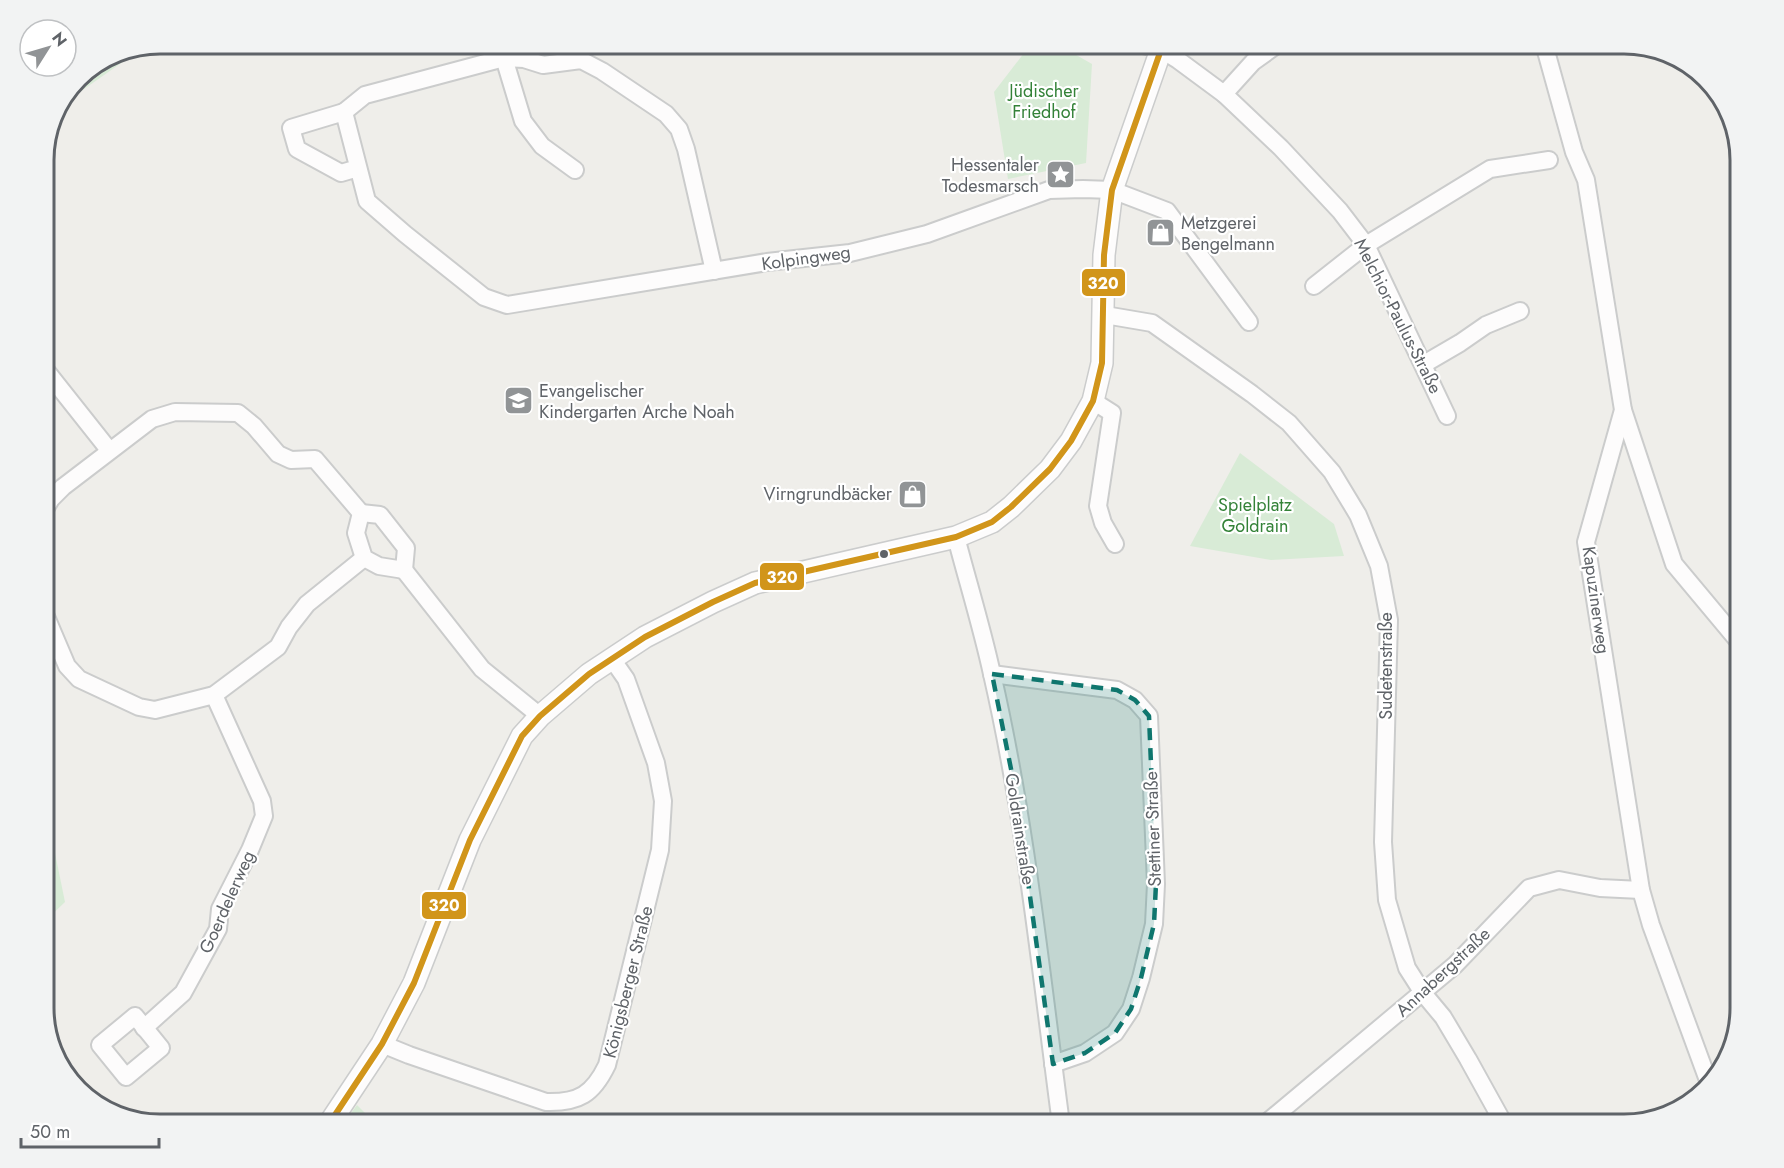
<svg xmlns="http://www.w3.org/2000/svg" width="1784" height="1168" viewBox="0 0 1784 1168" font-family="Jost,sans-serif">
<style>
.green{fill:#d8ebd6}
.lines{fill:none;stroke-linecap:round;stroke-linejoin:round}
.minor-casing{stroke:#cbcccc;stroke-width:20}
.tertiary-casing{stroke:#cbcccc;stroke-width:24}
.minor{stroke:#fdfcfc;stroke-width:16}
.tertiary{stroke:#fdfcfc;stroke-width:21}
.bus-1-casing{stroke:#fff;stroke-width:10}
.bus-1{stroke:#d1951a;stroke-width:6}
.marked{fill:#0f766e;fill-opacity:0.2;stroke:#0f766e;stroke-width:4.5;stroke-dasharray:12 8;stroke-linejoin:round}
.bus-dot{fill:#5f6368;stroke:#fff;stroke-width:2}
.labels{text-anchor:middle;stroke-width:4.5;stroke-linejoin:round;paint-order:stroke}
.park-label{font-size:18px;fill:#348238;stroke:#fff}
.poi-label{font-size:18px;fill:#5f6368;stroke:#fff;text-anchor:end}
.street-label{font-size:18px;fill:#5f6368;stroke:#fff}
.rim{fill:none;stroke:#5f6368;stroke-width:3}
.line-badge{stroke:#fff;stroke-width:2}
.badge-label{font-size:16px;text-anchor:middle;font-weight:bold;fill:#fff}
</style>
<rect width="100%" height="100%" fill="#efeeea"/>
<g class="green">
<polygon points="1031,44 1057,44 1092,64 1086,163 1008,179 994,92"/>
<polygon points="144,47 57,108 78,77 116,52"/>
<polygon points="1240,453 1334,524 1344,556 1271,560 1190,546"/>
<polygon points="44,815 48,819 65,902 44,922"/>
<polygon points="357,1105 376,1124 343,1124"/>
</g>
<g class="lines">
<defs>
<g id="minor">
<polyline points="1139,44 1160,49 1178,60 1224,94 1281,148 1340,211 1366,245 1447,416"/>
<polyline points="1544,44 1574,152 1586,180 1623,410 1586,542 1641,890 1651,925 1709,1083"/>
<polyline points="504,58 523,121 542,146 575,170"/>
<polyline points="1224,94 1253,62 1278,44"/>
<polyline points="344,112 365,95 504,58 524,59 543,65 581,60 602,71 666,114 679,129 686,149 714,271"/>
<polyline points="358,168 341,173 297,149 291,128 344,112 367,201 405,234 484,297 507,305 767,262 850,253 927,234 1049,190 1083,189 1112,190 1167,211 1249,322"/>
<polyline points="1314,286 1366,245 1490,169 1549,160"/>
<polyline points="1105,315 1152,323 1252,394 1289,423 1332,472 1358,515 1379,566 1389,620 1383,842 1387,900 1407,968 1423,993 1443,1017 1468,1059 1504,1124"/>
<polyline points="1424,364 1460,343 1486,325 1520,311"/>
<polyline points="44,368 109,450"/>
<polyline points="1093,401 1112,413 1098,506 1103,523 1115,544"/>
<polyline points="1623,410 1674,564 1740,643"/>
<polyline points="44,511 51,499 63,487 152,419 175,412 238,413 254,426 278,454 291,460 315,459 361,513"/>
<polygon points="361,513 380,515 406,548 404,570 379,566 364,558 356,533"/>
<path d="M956 537C968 583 982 628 992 674 1026 822 1041 974 1061 1124"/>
<polyline points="404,570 482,669 540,716"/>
<polyline points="44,612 67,666 79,679 139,707 155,710 214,695 278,647 289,627 307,604 364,558"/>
<polyline points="992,674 1117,690 1135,700 1149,716 1156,884 1154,924 1141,978 1131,1009 1115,1033 1085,1053 1053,1064"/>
<polygon points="135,1016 161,1048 126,1077 100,1045"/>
<polyline points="144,1028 183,993 218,929 220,909 250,850 264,816 262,801 214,695"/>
<path d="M382 1044 409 1055 546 1102C579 1103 593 1094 607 1065L660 850 663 801 656 763 626 679 612 659"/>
<polyline points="1265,1124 1455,965 1529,888 1559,880 1600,888 1641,890"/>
</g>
<polyline id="tertiary" points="329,1124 382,1044 414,983 470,840 522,736 540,716 589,674 645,637 713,602 755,583 956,537 992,522 1011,507 1050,469 1071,441 1093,401 1102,363 1104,255 1112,190 1163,44"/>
</defs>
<use href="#minor" class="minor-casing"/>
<use href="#tertiary" class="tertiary-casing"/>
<use href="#minor" class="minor"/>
<use href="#tertiary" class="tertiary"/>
<defs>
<polyline id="bus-1" points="329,1124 382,1044 414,983 470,840 522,736 540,716 589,674 645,637 713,602 755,583 956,537 992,522 1011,507 1050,469 1071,441 1093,401 1102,363 1104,255 1112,190 1163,44"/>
</defs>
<use href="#bus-1" class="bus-1-casing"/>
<use href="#bus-1" class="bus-1"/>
</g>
<path class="marked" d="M992 674 1117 690 1135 700 1149 716 1156 884 1154 924 1141 978 1131 1009 1115 1033 1085 1053 1053 1064 1016 794Z"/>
<defs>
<symbol id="sight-square" viewBox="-11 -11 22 22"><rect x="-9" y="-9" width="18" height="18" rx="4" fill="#919496" stroke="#fff"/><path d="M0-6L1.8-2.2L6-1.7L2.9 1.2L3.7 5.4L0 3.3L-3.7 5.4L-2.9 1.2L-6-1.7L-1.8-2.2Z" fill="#fff"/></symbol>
<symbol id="shop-square" viewBox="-11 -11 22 22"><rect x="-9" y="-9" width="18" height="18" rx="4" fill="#919496" stroke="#fff"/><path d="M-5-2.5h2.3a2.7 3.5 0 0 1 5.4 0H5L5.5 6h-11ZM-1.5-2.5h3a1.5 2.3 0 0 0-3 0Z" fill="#fff"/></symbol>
<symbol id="school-square" viewBox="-11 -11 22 22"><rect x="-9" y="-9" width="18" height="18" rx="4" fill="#919496" stroke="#fff"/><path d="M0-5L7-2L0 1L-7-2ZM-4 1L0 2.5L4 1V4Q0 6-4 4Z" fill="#fff"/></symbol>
</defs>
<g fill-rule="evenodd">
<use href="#sight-square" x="1044" y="158" width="33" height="33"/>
<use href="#shop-square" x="1144" y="216" width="33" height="33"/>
<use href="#school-square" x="502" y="384" width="33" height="33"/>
<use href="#shop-square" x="896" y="478" width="33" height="33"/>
</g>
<circle class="bus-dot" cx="884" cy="554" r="5"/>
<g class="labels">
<g class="park-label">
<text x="1044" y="97">Jüdischer<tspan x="1044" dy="21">Friedhof</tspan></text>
<text x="1255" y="511">Spielplatz<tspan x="1255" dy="21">Goldrain</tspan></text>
</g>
<g class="poi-label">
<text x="1039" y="171">Hessentaler<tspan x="1039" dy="21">Todesmarsch</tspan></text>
<text x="1181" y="229" text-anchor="start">Metzgerei<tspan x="1181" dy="21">Bengelmann</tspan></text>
<text x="539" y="397" text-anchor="start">Evangelischer<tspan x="539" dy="21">Kindergarten Arche Noah</tspan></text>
<text x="892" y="500">Virngrundbäcker</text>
</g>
<g class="street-label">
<text transform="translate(806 258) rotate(-8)" y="6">Kolpingweg</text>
<text transform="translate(1398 316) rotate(63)" y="6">Melchior-Paulus-Straße</text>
<text transform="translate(1596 600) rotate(82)" y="6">Kapuzinerweg</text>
<text transform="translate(1386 666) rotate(-90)" y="6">Sudetenstraße</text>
<text transform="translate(1020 829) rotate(81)" y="6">Goldrainstraße</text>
<text transform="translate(1153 829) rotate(-92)" y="6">Stettiner Straße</text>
<text transform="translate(227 902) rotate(-66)" y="6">Goerdelerweg</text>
<text transform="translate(1443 972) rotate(-43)" y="6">Annabergstraße</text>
<text transform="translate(628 982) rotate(-76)" y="6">Königsberger Straße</text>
</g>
</g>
<path d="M0 0H1784V1168H0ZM160 54H1624A106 106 0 0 1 1730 160V1008A106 106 0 0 1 1624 1114H160A106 106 0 0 1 54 1008V160A106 106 0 0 1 160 54Z" fill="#f2f3f3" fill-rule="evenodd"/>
<path class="rim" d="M160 54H1624A106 106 0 0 1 1730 160V1008A106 106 0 0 1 1624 1114H160A106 106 0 0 1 54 1008V160A106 106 0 0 1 160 54Z"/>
<g class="line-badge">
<rect x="1081" y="268" width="45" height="29" rx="6" fill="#d1951a"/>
<rect x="759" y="562" width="46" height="29" rx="6" fill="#d1951a"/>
<rect x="421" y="891" width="46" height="29" rx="6" fill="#d1951a"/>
</g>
<g class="badge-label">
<text x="1103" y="289">320</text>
<text x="782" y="583">320</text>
<text x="444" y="911">320</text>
</g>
<g transform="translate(48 48) rotate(53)"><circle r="28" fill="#ffffff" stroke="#bfc1c3" stroke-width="1.5"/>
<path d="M0-4.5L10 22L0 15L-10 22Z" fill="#919496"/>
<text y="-9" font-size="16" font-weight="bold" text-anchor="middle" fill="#5f6368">N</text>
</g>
<path d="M21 1138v9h138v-9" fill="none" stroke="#5f6368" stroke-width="3"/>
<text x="30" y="1138" font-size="18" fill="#5f6368" stroke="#ffffff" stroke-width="4.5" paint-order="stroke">50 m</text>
</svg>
